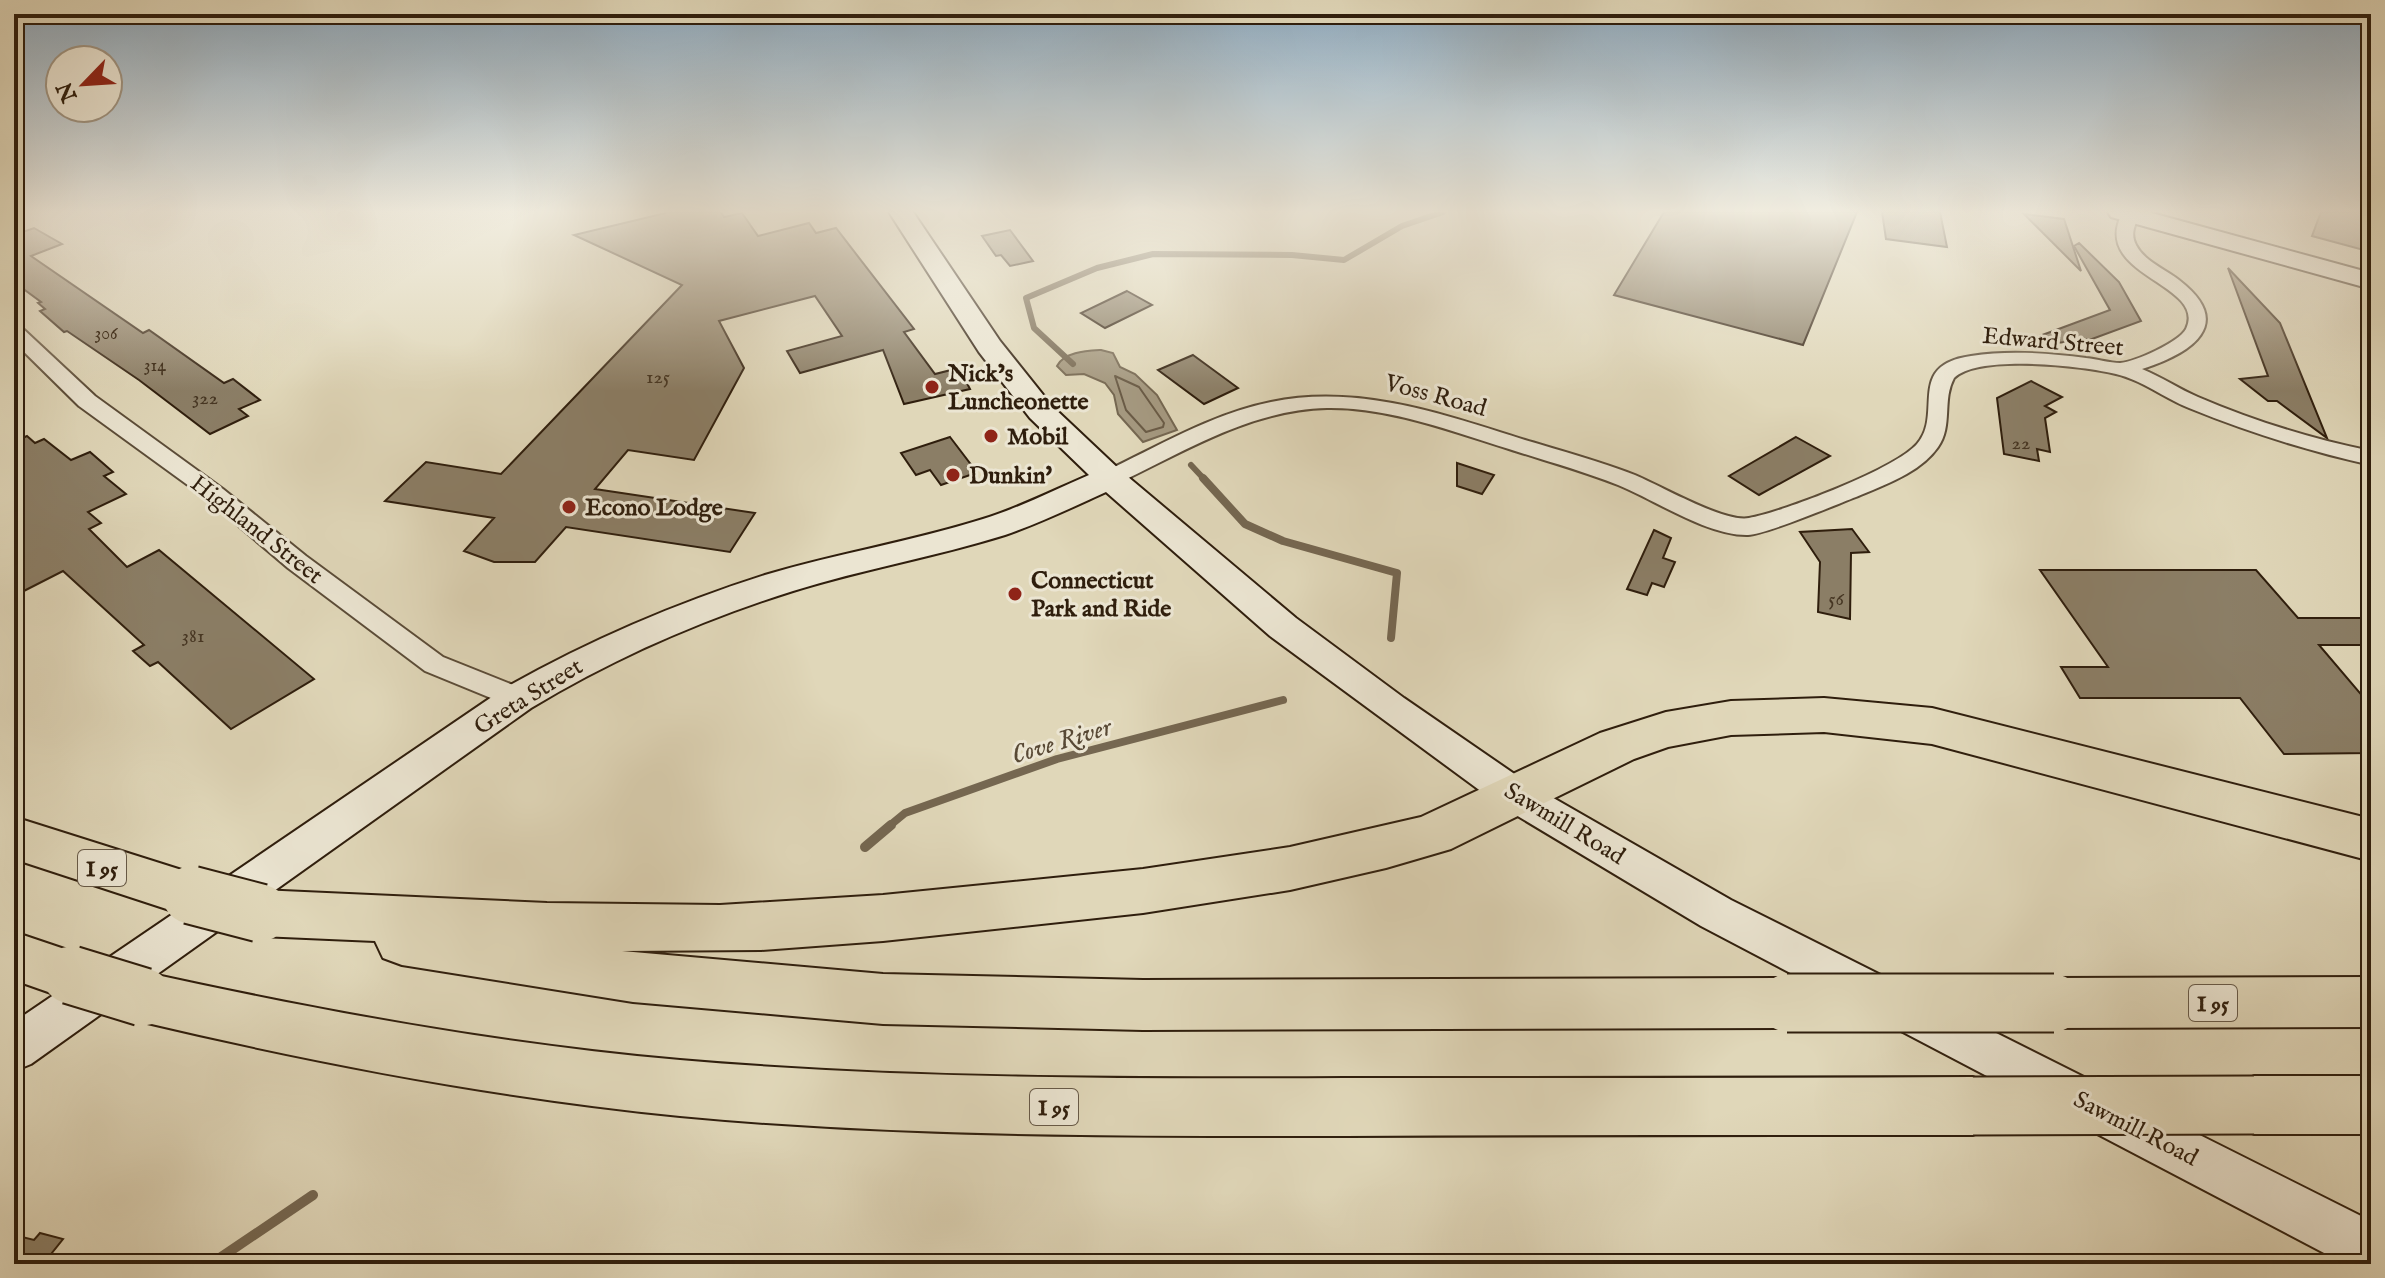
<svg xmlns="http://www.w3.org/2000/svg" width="2385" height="1278" viewBox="0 0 2385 1278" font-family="'IM FELL English',serif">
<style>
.water{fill:#a4987f;stroke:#756751;stroke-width:2}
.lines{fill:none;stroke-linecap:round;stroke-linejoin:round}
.shore{stroke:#6a5b46;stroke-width:2}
.stream-far2{stroke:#756751;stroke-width:6}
.stream-far1{stroke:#756751;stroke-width:8}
.stream{stroke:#756751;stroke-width:10}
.building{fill:#8b7e66;stroke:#2f1e0d;stroke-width:2}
.street-casing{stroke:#5b4c38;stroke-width:4}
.secondary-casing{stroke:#2f1e0d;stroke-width:4}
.highway-casing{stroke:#2f1e0d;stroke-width:4}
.street{fill:#ebe5d2;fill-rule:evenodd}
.secondary{fill:#ebe5d2;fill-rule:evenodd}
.highway{fill:#e0d7b9;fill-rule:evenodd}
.highway-bridge-casing{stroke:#2f1e0d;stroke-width:61;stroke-linecap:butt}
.highway-bridge{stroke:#e0d7b9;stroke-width:57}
.poi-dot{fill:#8f2418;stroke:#ebe5d2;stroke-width:3}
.labels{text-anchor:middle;stroke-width:6;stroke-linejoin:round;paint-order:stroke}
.far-number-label{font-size:18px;fill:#463623}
.number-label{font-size:20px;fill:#463623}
.shield{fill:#ebe5d2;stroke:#675a48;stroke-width:2}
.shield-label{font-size:22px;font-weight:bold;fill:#2f1e0d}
.street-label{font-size:24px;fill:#2f1e0d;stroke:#ebe5d2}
.poi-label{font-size:24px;font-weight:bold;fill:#2f1e0d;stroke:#ebe5d2;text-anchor:start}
.water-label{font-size:26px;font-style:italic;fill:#584935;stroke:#ebe5d2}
</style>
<rect width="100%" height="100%" fill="#e0d7b9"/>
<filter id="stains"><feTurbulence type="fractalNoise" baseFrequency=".0025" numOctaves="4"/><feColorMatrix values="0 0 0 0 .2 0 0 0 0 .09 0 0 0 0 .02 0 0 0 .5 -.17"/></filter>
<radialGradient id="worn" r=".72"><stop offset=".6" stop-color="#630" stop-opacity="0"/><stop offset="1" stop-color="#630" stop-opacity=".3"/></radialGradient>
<path class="water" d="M1101 350 1113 353 1120 367 1135 374 1157 395 1177 430 1143 442 1118 414 1114 395 1105 383 1084 374 1066 375 1057 366C1064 352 1086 351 1101 350Z"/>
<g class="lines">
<polygon class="shore" points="1115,376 1139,387 1164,423 1163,427 1146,432 1126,410"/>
<g class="stream-far2">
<polyline points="1073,364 1034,328 1026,298 1097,268 1153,254 1292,255 1344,260 1402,226 1443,212"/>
<polyline points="1191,465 1205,480"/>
</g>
<g class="stream-far1">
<polyline points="1203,478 1245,524 1283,541 1397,573 1391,638"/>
<polyline points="888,827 905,813 1057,759 1283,700"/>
</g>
<g class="stream">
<polyline points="865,847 891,825"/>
<polyline points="211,1264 313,1195"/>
</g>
</g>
<g class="building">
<polygon points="670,212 721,212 724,217 742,213 758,236 809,223 816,233 836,228 914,329 904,332 935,374 959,368 970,389 904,404 883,350 800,373 787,351 842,336 815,296 719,321 744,368 694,460 628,450 595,489 755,513 730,552 566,527 535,562 494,562 464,551 494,518 385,501 426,462 501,474 682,285 574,235"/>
<polygon points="1664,212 1857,212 1803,345 1614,295"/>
<polygon points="1882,212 1940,212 1947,247 1886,239"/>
<polygon points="2321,212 2371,212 2371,252 2312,236"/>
<polygon points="2024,214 2064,219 2081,271"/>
<polygon points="34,228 62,244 31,256 143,333 149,330 224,383 233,379 260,400 239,409 248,416 210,434 139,380 67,331 64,332 40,311 45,309 38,303 41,302 14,282 14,235"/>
<polygon points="1010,230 1033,261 1010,266 1001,255 996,256 982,236"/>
<polygon points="2079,243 2119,282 2141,321 2092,339 2039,345 2037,337 2110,310 2074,246"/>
<polygon points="2228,268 2280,323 2327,438 2277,401 2268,401 2240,379 2268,376"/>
<polygon points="1127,291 1152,305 1105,328 1081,313"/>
<polygon points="1193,355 1238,388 1204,404 1158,370"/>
<polygon points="2031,381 2062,397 2045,406 2056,412 2045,418 2050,452 2037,449 2039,461 2004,454 1997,398"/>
<polygon points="27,436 35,443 44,439 71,460 90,452 113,472 104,476 126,494 88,512 101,523 89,529 127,567 159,550 314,679 231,729 158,662 150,666 133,651 144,645 63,571 14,596 14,442"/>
<polygon points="950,437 972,466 968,467 973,474 941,485 930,470 916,475 901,453"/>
<polygon points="1796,437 1830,456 1759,495 1729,476"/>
<polygon points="1457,463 1494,475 1482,494 1457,486"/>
<polygon points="1852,529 1869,552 1851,553 1850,619 1818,612 1820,562 1800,532"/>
<polygon points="1654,530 1671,538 1663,558 1675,562 1664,587 1652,583 1647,595 1627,589"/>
<polygon points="2040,570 2256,570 2298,618 2371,618 2371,645 2319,645 2371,706 2371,753 2284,754 2240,698 2080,698 2061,667 2108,667"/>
<polygon points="40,1233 63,1239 43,1264 14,1264 14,1235 34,1240"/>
</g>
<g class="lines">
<defs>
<g id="street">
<path d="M2123 212H2137L2139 215C2135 225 2130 234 2136 245 2144 261 2165 269 2179 280 2236 324 2192 353 2142 369 2162 377 2179 389 2198 397 2254 421 2312 439 2371 451V465C2308 451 2248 432 2189 408 2164 398 2142 380 2116 374 2083 366 1979 354 1954 378 1942 400 1953 426 1938 447 1920 473 1884 485 1856 497 1835 505 1767 534 1748 535 1708 536 1655 500 1618 485 1583 471 1546 461 1509 449 1451 431 1389 407 1327 408 1250 410 1185 451 1118 483H1102L1099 478 1102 473C1157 447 1211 414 1271 402 1358 384 1443 414 1525 440 1562 451 1599 461 1635 475 1661 486 1725 523 1749 518 1783 512 1895 469 1917 444 1944 414 1905 365 1971 356 2009 350 2048 353 2086 358 2097 359 2110 363 2120 363 2135 362 2179 342 2186 329 2208 283 2088 276 2123 212Z"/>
<polygon points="14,325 21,327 95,396 223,489 306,556 443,657 528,691 532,698 528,705 518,708 508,705 425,671 288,568 207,499 79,406 14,342"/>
</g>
<g id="secondary">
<path d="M889 212H913L1000 341 1052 406 1121 471 1296 618 1404 698 1529 784 1731 900 2371 1221V1264H2345L1701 926 1501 806 1270 636 1106 492C1073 507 1040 523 1005 535 935 557 863 569 793 591 701 620 614 658 531 708L31 1064 14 1071V1022L505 688C588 641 674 604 765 575 837 553 911 542 983 519 1019 508 1054 490 1089 475L1030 418 979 352Z"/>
<polygon points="2108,212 2148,212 2371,273 2371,289 2111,217"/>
</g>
<g id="highway">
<polygon points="1824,698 1932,708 2371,819 2371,861 1932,744 1824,732 1731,735 1668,747 1634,759 1451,849 1386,868 1290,890 1143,913 883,941 761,950 622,951 883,974 1143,980 1787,978 1807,985 1815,1003 1807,1021 1787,1028 1143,1030 883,1024 633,1002 402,965 383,958 375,941 260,936 241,929 233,913 241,897 260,890 547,903 720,905 883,895 1143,869 1290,847 1421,817 1600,733 1666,712 1731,701"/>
<polygon points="14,817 210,879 217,895 210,911 191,917 14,859"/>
<polygon points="14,932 91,958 99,975 91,992 71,1000 14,980"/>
<path d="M143 972C320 1011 499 1044 680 1060 901 1079 1123 1079 1345 1078 1554 1078 1764 1078 1973 1077L1994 1086 2003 1106 1994 1126 1973 1135C1764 1135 1554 1135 1345 1136 1123 1136 901 1137 680 1116 499 1098 320 1064 143 1022L123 1015 115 997 123 979Z"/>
<polygon points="2371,977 2371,1027 2054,1028 2034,1021 2026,1003 2034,985 2054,978"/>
<polygon points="2254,1076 2371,1076 2371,1134 2254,1134 2233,1125 2224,1105 2233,1085"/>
</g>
</defs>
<use href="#street" class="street-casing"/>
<use href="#secondary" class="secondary-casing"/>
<use href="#highway" class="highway-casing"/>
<use href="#street" class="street"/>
<use href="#secondary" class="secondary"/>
<use href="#highway" class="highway"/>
<defs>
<g id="highway-bridge">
<polyline points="191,895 260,913"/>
<polyline points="71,975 143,997"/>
<polyline points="1787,1003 2054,1003"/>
<polyline points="1973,1106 2254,1105"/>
</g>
</defs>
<use href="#highway-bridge" class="highway-bridge-casing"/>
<use href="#highway-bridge" class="highway-bridge"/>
</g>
<linearGradient id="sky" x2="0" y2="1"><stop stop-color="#8da9be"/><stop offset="0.54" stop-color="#f1ede0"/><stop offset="1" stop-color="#f1ede0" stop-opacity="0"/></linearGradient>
<rect width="2385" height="391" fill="url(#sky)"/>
<g class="poi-dot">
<circle cx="932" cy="387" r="8"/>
<circle cx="991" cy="436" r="8"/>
<circle cx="953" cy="475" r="8"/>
<circle cx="569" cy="507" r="8"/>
<circle cx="1015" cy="594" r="8"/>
</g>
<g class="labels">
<g class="far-number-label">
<text x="106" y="339">306</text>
<text x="155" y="371">314</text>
</g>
<g class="number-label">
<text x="658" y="383">125</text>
<text x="205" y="404">322</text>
<text x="2021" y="449">22</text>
<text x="1836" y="605">56</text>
<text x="193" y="642">381</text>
</g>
<g class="shield">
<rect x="78" y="850" width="48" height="36" rx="6"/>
<rect x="2189" y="985" width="48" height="36" rx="6"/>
<rect x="1030" y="1089" width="48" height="36" rx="6"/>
</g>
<g class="shield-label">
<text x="102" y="876">I 95</text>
<text x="2213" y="1011">I 95</text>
<text x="1054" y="1115">I 95</text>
</g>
<g class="street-label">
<text transform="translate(2053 341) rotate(5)" y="8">Edward Street</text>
<text transform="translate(1436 395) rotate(15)" y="8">Voss Road</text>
<text transform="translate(257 529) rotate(38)" y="8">Highland Street</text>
<text transform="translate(528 696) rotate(-32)" y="8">Greta Street</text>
<text transform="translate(1565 823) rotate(31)" y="8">Sawmill Road</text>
<text transform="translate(2136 1128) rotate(27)" y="8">Sawmill Road</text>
</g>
<g class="poi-label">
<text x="948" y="381">Nick’s<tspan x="948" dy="28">Luncheonette</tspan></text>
<text x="1007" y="444">Mobil</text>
<text x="969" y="483">Dunkin'</text>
<text x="585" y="515">Econo Lodge</text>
<text x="1031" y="588">Connecticut<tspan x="1031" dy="28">Park and Ride</tspan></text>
</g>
<g class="water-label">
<text transform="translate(1061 740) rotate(-17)" y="9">Cove River</text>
</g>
</g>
<rect width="2385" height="1278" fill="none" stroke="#e0d7b9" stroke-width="48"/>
<rect x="16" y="16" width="2353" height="1246" fill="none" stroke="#2f1e0d" stroke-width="4"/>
<rect x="24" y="24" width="2337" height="1230" fill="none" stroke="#2f1e0d" stroke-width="2"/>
<g transform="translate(84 84) rotate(245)"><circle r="38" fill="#ebe5d2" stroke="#a09583" stroke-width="2"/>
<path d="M0-6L14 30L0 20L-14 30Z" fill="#8f2418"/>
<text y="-12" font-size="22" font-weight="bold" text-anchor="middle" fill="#2f1e0d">N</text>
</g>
<rect width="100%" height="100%" filter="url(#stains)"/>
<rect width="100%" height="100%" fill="url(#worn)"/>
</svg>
